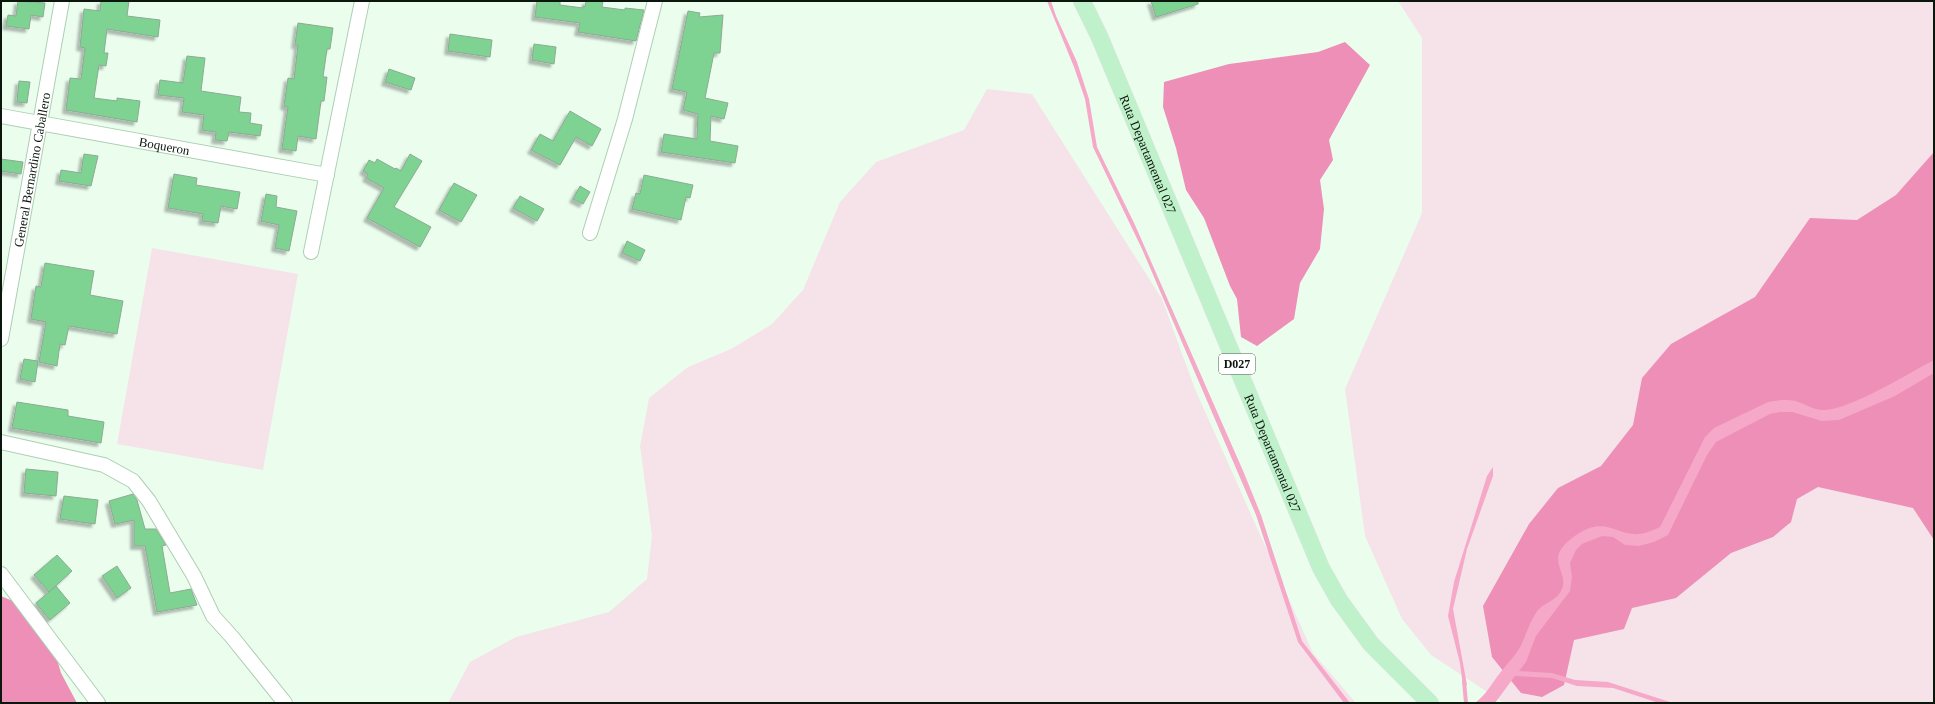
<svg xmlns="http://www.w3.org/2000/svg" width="1935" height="704" viewBox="0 0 1935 704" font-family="Georgia,serif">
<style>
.green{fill:#f5e3e9}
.forest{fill:#ed8fb7}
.water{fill:#f5a8c7}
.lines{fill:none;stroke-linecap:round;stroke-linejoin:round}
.stream{stroke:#f5a8c7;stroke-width:4}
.building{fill:#7ed393;stroke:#8caa92;filter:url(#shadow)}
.minor-casing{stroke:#aeceb4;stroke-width:16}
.major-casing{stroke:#e2e3e2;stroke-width:18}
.minor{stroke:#fff;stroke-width:14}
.major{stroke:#bff1cb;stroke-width:17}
.labels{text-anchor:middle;stroke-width:3;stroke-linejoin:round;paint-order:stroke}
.shield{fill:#fff;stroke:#545c56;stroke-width:1}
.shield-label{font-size:12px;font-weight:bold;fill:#0b160d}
.street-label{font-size:13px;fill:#0b160d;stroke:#fff}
</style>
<defs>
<filter id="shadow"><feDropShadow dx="-3.5" dy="3.5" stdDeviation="1" flood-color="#0004"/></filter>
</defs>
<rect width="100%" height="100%" fill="#ebfeee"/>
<g class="green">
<polygon points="1398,1 1934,1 1934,703 1504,703 1431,655 1402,619 1365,536 1345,389 1422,213 1422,38"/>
<polygon points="987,89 1032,94 1162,299 1195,389 1313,653 1356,703 448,703 470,662 516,637 609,612 647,579 652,536 640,446 649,398 688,367 731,349 772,324 803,290 840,202 876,162 964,130"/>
<polygon points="152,248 298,274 263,470 117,444"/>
</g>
<g class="forest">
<polygon points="1345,42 1370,65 1329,140 1333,160 1320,180 1324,209 1320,249 1300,283 1294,319 1257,346 1241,337 1237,299 1230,286 1204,218 1186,190 1176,148 1163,107 1164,82 1229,64 1318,52"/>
<polygon points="1934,152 1934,540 1913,508 1818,487 1797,499 1791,522 1773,537 1731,553 1676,598 1632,608 1624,629 1574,640 1564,685 1542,697 1521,693 1492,657 1483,606 1529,524 1558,488 1601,466 1633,425 1642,378 1671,344 1755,297 1810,218 1857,220 1896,195"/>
<polygon points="1,596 34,610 48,629 61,673 77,703 1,703"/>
</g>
<g class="water">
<polygon points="1047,1 1051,1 1056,16 1077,62 1089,99 1097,147 1135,225 1244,473 1261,515 1302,641 1350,703 1344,703 1298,642 1256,515 1142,249 1093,147 1085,99 1074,67"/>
<path d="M1934 360V373L1895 396 1839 420 1822 421 1792 412H1780L1770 414 1716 442 1707 455 1668 535 1654 542 1639 546 1625 545 1613 537 1602 536 1582 544 1576 550 1570 563 1572 577 1570 591 1536 636 1526 662 1519 671 1552 673 1575 680 1608 682 1673 703H1659L1613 688 1577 686 1552 678 1515 676 1495 703H1475C1486 695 1492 683 1500 673 1506 665 1514 657 1519 649 1526 636 1529 622 1538 610 1544 603 1557 600 1561 591 1572 570 1537 559 1581 532 1607 517 1617 536 1640 534 1647 533 1653 530 1660 527L1705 437 1714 428 1768 402C1777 400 1787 399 1796 401 1805 404 1815 411 1825 410 1851 409 1909 373 1934 360Z"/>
<polygon points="1493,467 1493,476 1467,549 1453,609 1467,685 1463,686 1460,663 1448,616 1454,582 1487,476"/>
</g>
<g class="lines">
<polyline class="stream" points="1464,681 1466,703"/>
</g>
<g class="building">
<polygon points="18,1 45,3 43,17 31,15 29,29 6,26 8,15 16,16"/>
<polygon points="101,1 129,1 127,16 160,20 158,37 107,29 104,53 108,53 106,66 99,65 94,98 117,101 117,98 140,101 137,122 66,110 70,78 81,79 85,48 80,47 84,9 100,11"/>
<polygon points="537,1 560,1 560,5 583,8 583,6 585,7 586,1 603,1 602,7 625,10 625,8 644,10 636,41 578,32 580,23 535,17"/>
<polygon points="1151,1 1198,1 1198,4 1156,17"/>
<polygon points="688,11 700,13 699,17 723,15 720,53 714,53 705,98 728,103 724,119 711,116 710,141 738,146 735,163 661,152 664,134 697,139 698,114 683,110 687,92 672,89"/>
<polygon points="298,23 333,28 330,49 327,49 323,77 327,77 324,101 321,101 316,139 298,136 296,151 282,149 288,107 284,106 288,78 294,79 298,45 295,45"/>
<polygon points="450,34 492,40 490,57 448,51"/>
<polygon points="534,44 556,47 554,64 532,60"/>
<polygon points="187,56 205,58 201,91 241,97 239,112 251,113 250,123 262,125 260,136 229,132 227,141 215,140 216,132 202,130 204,115 182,112 184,98 158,95 160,80 183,83"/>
<polygon points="389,69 415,78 411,90 385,82"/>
<polygon points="19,81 30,82 27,103 17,102"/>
<polygon points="570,111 601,129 592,146 576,137 560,165 531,150 540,134 553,141"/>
<polygon points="84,154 98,156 91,186 59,181 61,170 81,173"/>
<polygon points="410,154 422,161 394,207 431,227 420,247 367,218 384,188 366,178 368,174 363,171 369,160 375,163 377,159 395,169 396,168 401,171"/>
<polygon points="1,159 23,162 21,174 1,171"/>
<polygon points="174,174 197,178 196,185 240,192 237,209 221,206 218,223 202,221 203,214 168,208"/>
<polygon points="644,175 693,185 690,198 686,197 681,220 632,209 636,193 640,194"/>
<polygon points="454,183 477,195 461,222 439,210"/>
<polygon points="580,186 590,192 583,204 573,199"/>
<polygon points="266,194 277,196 276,207 297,211 289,251 275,248 279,225 261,221"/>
<polygon points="520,196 544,209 537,221 513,208"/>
<polygon points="627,241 645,250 640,261 622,253"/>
<polygon points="45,263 94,271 90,295 123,301 117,334 69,326 65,345 60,344 57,366 39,362 46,322 31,319 36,286 41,287"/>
<polygon points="24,359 38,361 35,382 20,379"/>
<polygon points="17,402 68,410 68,416 104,422 101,443 12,428"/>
<polygon points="26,469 58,472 56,496 24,493"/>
<polygon points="133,494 137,500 145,529 156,529 166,545 162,546 170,593 191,589 197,605 157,612 145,546 134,546 134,520 115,524 109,501"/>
<polygon points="64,496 98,500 95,524 60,519"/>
<polygon points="57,555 72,571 49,592 34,575"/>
<polygon points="117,566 131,588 117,598 102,576"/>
<polygon points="56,586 70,603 50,620 36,603"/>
</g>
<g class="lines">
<defs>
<g id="minor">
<path id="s1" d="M1 116 327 175"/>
<polyline points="590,233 625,119 655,1"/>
<polyline points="311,252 362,1"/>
<path id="s2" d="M1 339 62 1"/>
<polyline points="1,442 104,465 133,481 149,501 194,576 213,616 232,637 285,703"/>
<polyline points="1,574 98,703"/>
</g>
<g id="major">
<path id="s3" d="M1082 1 1100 38 1321 568 1339 600 1371 644 1430 703"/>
</g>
</defs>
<use href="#minor" class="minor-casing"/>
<use href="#major" class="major-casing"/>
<use href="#minor" class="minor"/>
<use href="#major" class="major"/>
</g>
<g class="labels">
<rect class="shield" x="1219" y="354" width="36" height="20" rx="3"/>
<g class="shield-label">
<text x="1237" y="368">D027</text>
</g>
<g class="street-label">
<text dy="5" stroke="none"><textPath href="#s1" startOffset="166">Boqueron</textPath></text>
<text dy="5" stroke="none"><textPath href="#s3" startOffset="167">Ruta Departamental 027</textPath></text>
<text dy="5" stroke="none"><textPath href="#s2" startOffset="172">General Bernardino Caballero</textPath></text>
<text dy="5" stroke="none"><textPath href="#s3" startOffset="491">Ruta Departamental 027</textPath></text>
</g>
</g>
<rect width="1935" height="704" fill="none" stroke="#0b160d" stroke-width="4"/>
</svg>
